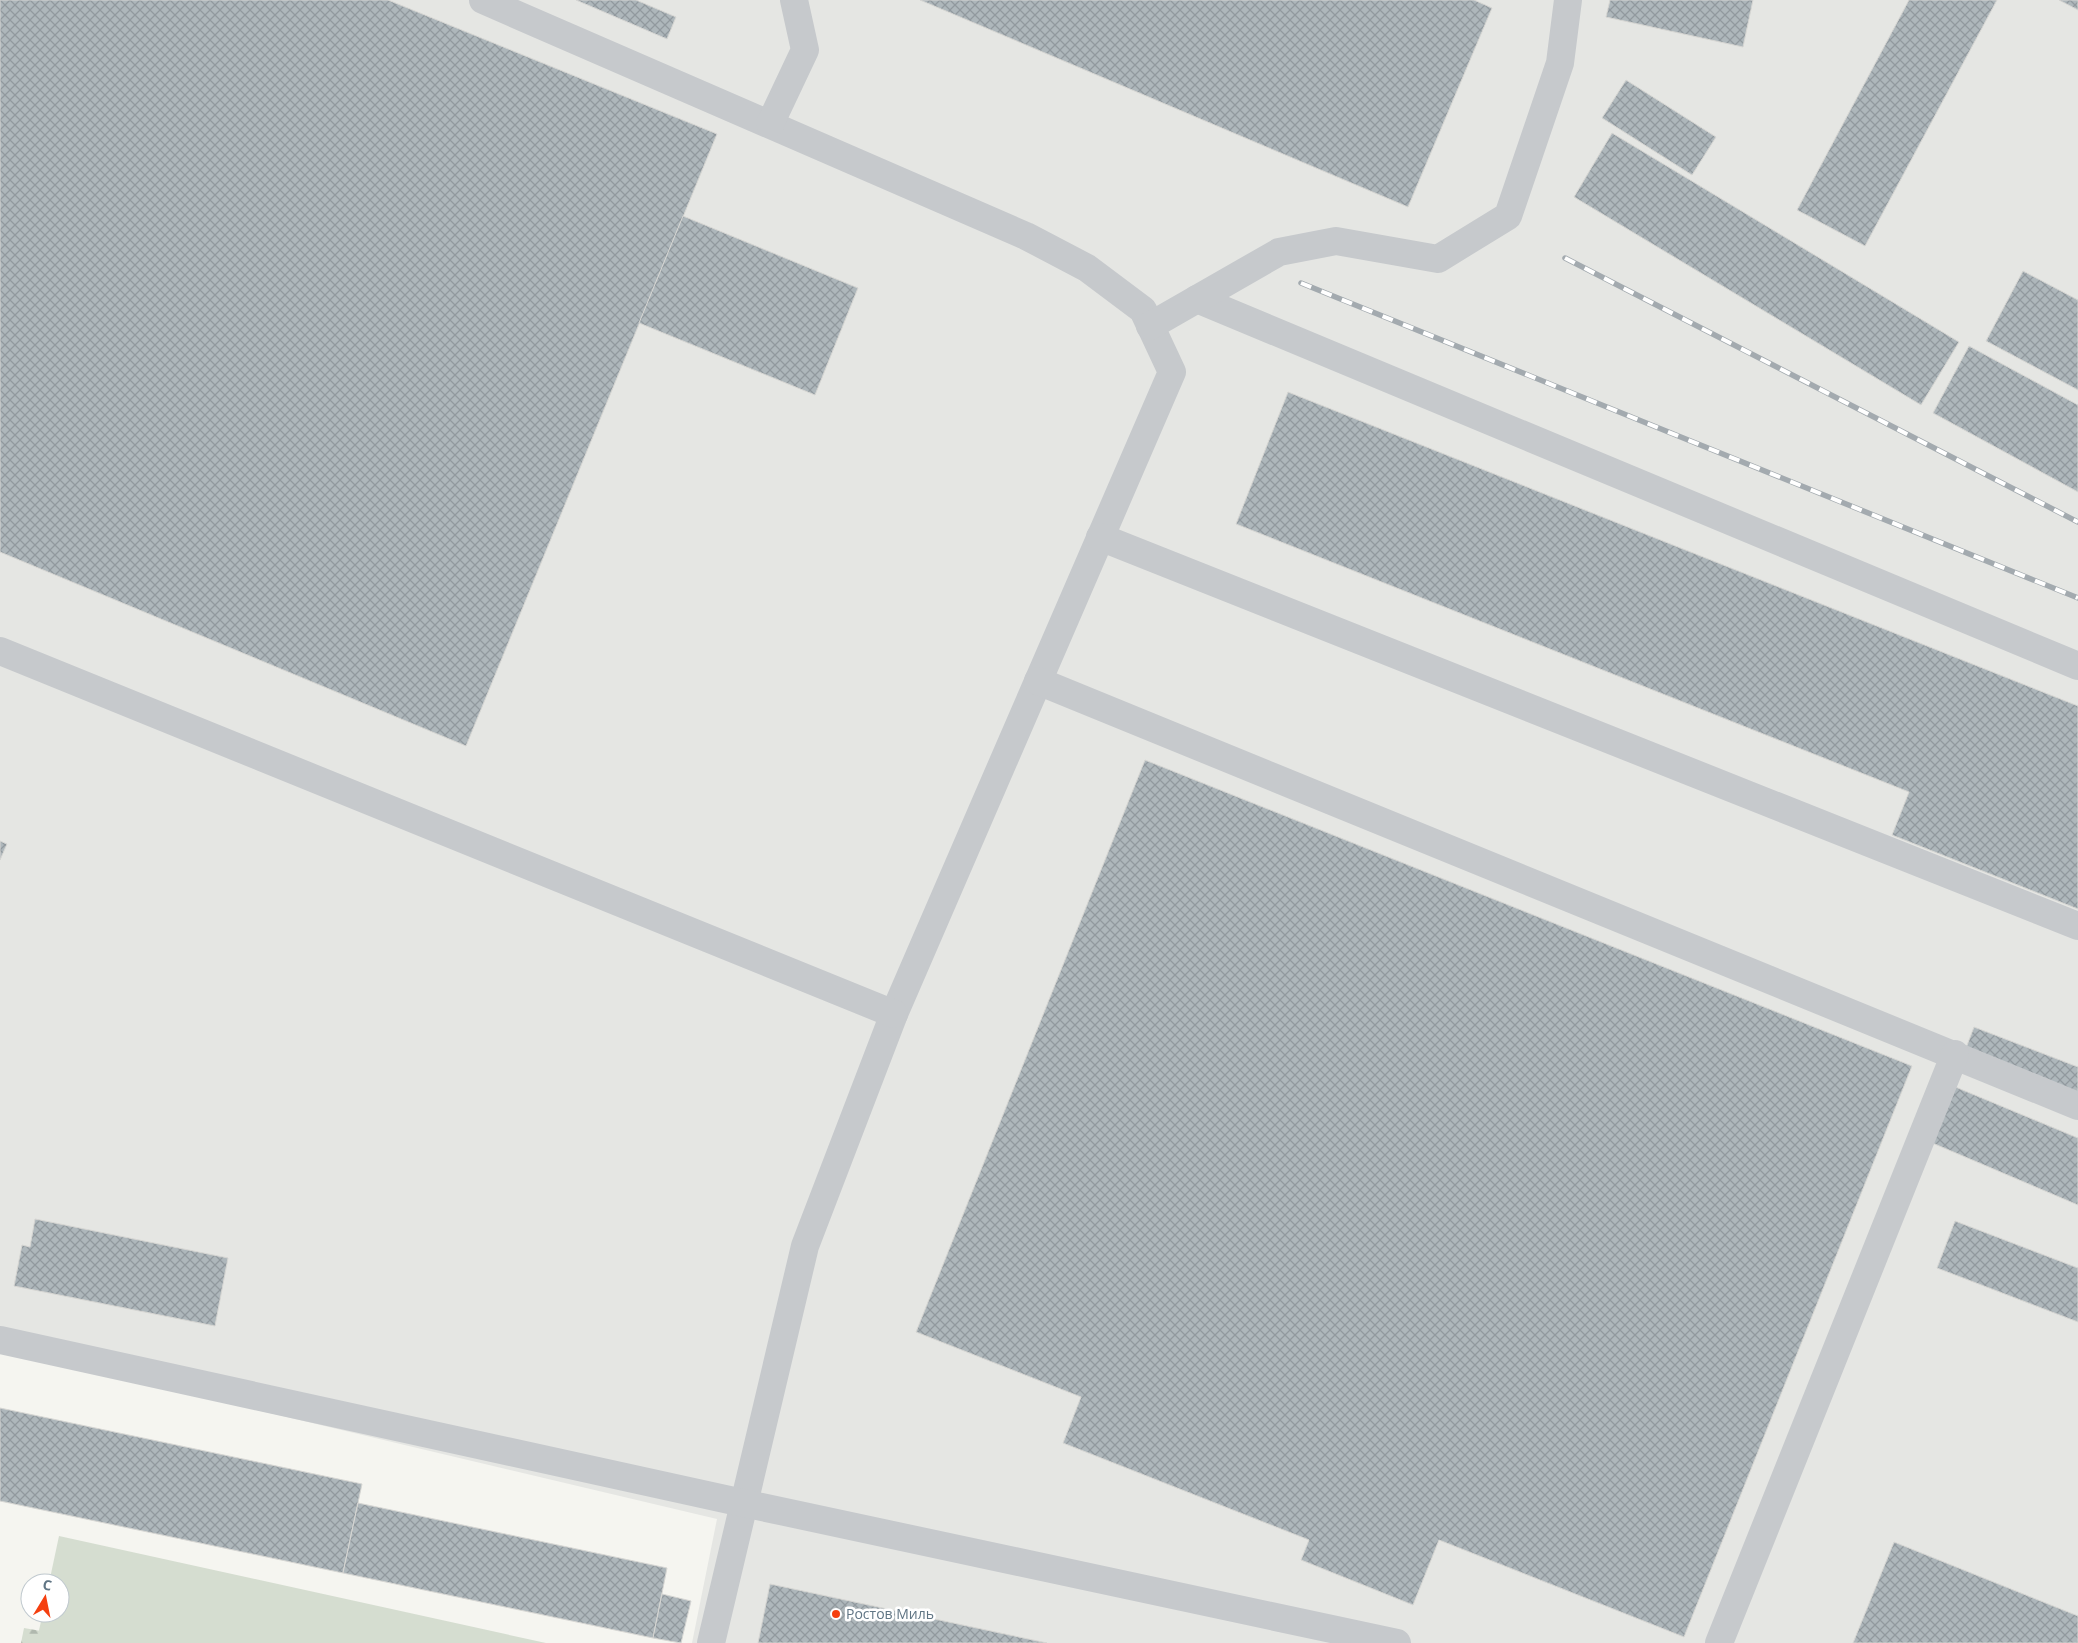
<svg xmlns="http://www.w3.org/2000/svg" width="2078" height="1643" viewBox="0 0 2078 1643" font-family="'Open Sans',sans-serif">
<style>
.built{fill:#e5e6e3}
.forest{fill:url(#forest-firs)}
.park{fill:#d5ddd0}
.building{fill:url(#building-cross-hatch);stroke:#d6d6d3}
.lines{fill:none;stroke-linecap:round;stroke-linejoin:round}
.minor{stroke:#c6c9cc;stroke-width:28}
.rail-casing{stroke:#a3aaaf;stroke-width:5.5}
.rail{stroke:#fff;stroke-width:4;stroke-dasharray:11;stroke-linecap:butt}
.poi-dot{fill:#f53f0f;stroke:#fff;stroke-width:2}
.labels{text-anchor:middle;stroke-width:5;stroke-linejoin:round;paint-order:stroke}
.poi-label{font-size:14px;fill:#607584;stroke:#fff;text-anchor:start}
</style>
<defs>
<pattern id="forest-firs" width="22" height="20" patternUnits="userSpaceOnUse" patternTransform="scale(1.25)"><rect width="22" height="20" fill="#d5ddd0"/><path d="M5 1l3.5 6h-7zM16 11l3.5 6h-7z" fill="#b0b8ae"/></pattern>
<pattern id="building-cross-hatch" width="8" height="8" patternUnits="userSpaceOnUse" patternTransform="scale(1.25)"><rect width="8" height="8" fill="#aeb7bb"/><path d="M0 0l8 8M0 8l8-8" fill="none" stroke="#91999e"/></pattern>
</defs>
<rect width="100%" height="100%" fill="#f5f5f0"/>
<polygon class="built" points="0,0 2078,0 2078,1643 692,1643 717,1519 0,1349"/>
<polygon class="forest" points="24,1628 41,1631 39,1643 21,1643"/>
<polygon class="park" points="59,1536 546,1643 36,1643 43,1613 60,1613 60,1583 49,1583"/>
<g class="building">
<polygon points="0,0 388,0 717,134 466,746 0,552"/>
<polygon points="576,0 636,0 676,17 667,39"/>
<polygon points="920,0 1474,0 1492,8 1408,207"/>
<polygon points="1610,0 1753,0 1743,47 1606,17"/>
<polygon points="1909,0 1997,0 1865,246 1797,210"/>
<polygon points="2059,0 2078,0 2078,10"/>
<polygon points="1626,80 1716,137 1692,175 1602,118"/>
<polygon points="1612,133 1959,342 1921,405 1574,197"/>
<polygon points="683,216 858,288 815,395 639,323"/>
<polygon points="2023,271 2078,300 2078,390 1986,341"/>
<polygon points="1969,346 2078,405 2078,492 1933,413"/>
<polygon points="1288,392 2078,706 2078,909 1892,835 1909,792 1236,524"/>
<polygon points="1145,760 1912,1066 1684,1637 1439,1540 1413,1605 1301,1560 1309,1540 1063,1443 1081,1397 916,1332"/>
<polygon points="0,841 7,844 0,860"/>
<polygon points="1974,1027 2078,1067 2078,1100 1963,1056"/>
<polygon points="1953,1086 2078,1138 2078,1205 1930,1142"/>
<polygon points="35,1219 228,1258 215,1326 14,1286 22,1245 30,1247"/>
<polygon points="1955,1221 2078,1268 2078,1322 1937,1268"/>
<polygon points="0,1408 362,1484 343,1573 0,1501"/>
<polygon points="358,1503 667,1568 653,1638 343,1573"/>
<polygon points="1894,1542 2078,1616 2078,1643 1853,1643"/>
<polygon points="770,1584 1047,1643 758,1643"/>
<polygon points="662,1594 691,1601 681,1643 653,1638"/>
</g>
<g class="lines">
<g class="minor">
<polyline points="483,0 1026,236 1087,268 1143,310 1172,372 894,1014 805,1246 711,1643"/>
<polyline points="770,124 805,50 794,0"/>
<polyline points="1197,299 2078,666"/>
<polyline points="1150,326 1279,252 1336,241 1438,259 1508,216 1560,63 1568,0"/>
<polyline points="1100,537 2078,926"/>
<polyline points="0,651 894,1014"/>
<polyline points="1038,681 2078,1106"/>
<polyline points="0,1340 743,1503 1397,1643"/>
<polyline points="1719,1643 1955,1054"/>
</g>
<defs>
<g id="rail">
<polyline points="1565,258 2078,522"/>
<polyline points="1301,283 2078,598"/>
</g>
</defs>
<use href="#rail" class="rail-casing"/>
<use href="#rail" class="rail"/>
</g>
<circle class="poi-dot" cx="836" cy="1614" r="5"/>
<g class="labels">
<g class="poi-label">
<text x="846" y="1619">Ростов Миль</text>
</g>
</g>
<g transform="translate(45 1598) rotate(10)"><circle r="24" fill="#ffffff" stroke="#bfc8ce"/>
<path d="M0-4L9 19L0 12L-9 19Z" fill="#f53f0f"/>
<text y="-8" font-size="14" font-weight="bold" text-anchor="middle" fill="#607584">С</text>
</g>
</svg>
